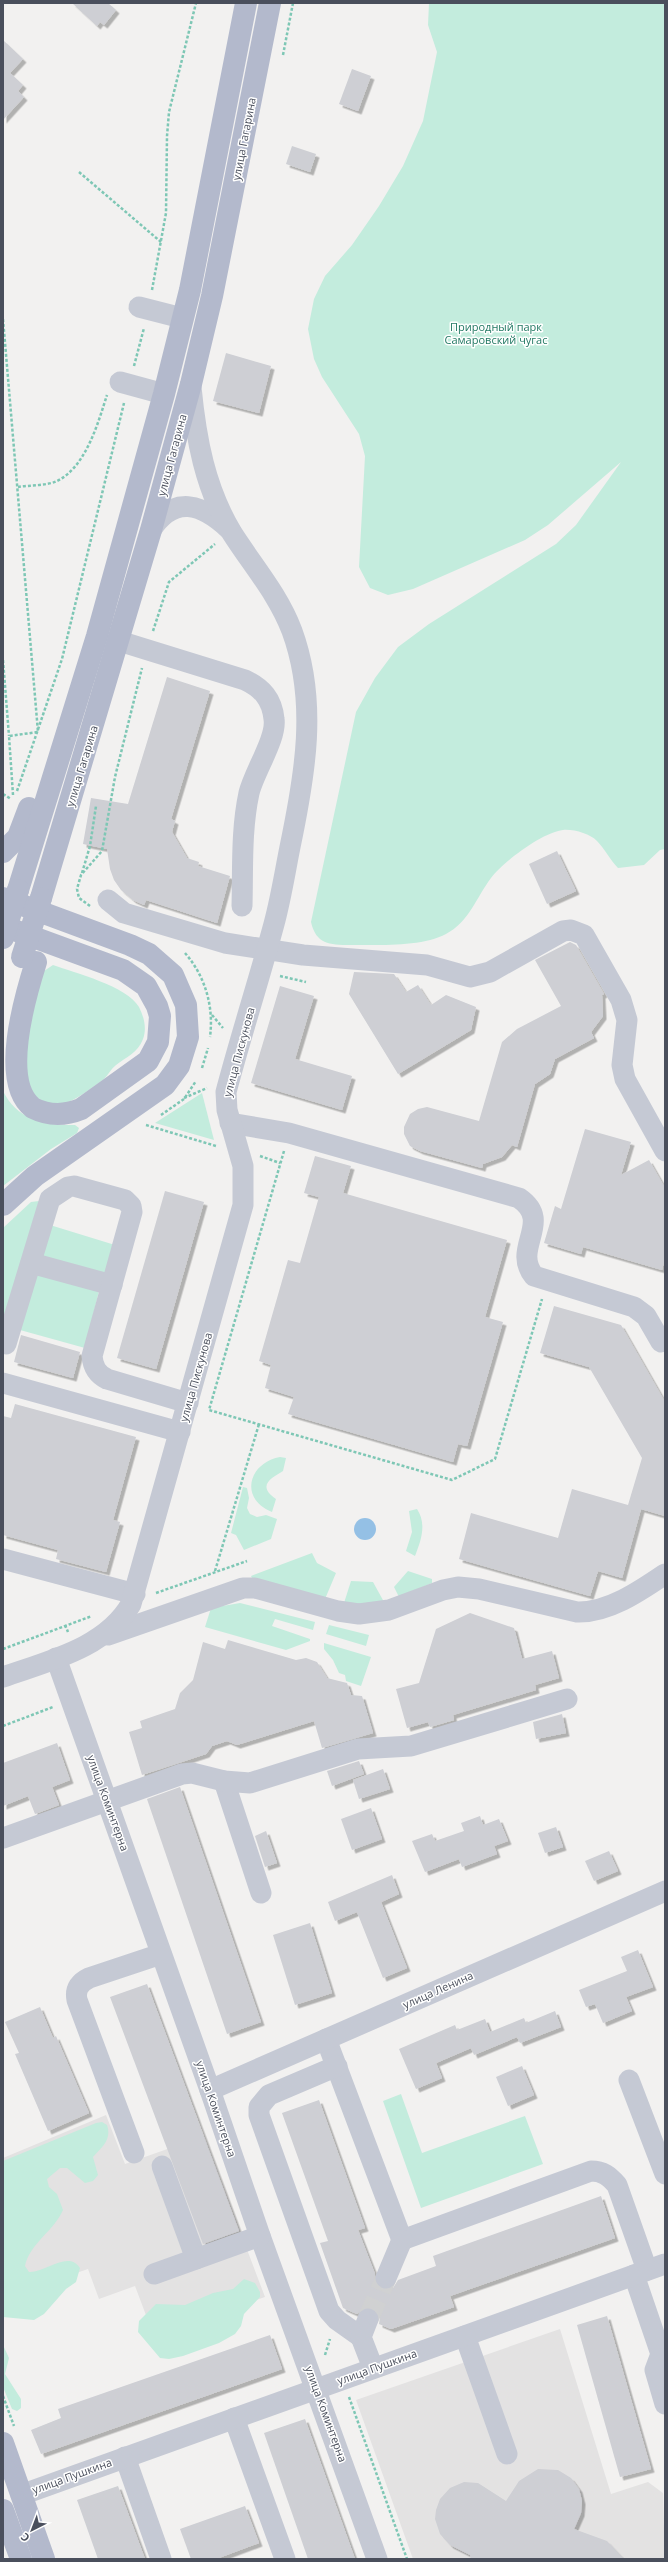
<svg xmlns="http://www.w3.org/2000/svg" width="668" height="2562" viewBox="0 0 668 2562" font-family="'Open Sans',sans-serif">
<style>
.education{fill:#e3e2e2}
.green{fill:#c3ecdd}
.water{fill:#94c0e5}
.building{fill:#cecfd4;filter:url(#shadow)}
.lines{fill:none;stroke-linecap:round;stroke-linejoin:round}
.minor-tunnel{stroke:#d0d1d2;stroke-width:21;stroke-dasharray:21 10;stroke-linecap:butt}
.path{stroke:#7ec7b5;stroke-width:2.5;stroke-dasharray:3 2;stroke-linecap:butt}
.minor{stroke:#c5c9d4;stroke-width:21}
.major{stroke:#b3b9cc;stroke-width:22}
.major-bridge{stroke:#b3b9cc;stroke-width:22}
.labels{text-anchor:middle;stroke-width:3;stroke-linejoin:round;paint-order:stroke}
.street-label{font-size:11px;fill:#4a4f5c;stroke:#fff}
.park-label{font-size:11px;fill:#207862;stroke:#fff}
</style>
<defs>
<filter id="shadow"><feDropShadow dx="3.5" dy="3.5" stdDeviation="0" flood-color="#0004"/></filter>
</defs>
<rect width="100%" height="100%" fill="#f2f1f0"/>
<g class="education">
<polygon points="106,2115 125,2164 204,2136 265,2297 226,2310 161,2355 135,2286 99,2299 88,2269 3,2298 3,2158"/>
<polygon points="560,2329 611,2494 648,2482 663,2493 665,2559 413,2559 356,2400"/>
</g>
<g class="green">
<path d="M429 3H665V849L660 850 644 865 618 868C610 860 605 849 597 841 590 834 574 829 563 830 543 832 503 862 491 878 476 898 469 922 446 934 422 947 377 945 350 945 329 945 316 944 311 922L356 712 375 678 398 647 429 624 556 544 576 525 621 462 548 525 525 540 413 589 388 595 370 588 359 567 365 456 359 434 322 377 314 359 308 329 314 299 325 276 352 245 379 206 403 166 423 121 437 52 428 25Z"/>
<path d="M53 965C75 973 127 986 139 1007 144 1017 147 1028 143 1039 138 1053 126 1057 116 1065 111 1069 108 1075 104 1079 93 1087 78 1099 65 1103 36 1110 21 1082 18 1058 17 1047 40 986 44 971Z"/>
<path d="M3 1091C17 1120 46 1126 75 1125L79 1128 77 1133 51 1149 3 1186Z"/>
<polygon points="202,1093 214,1140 155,1123"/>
<polygon points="39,1201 3,1329 3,1228 31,1202"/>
<polygon points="50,1225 115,1245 104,1276 42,1257"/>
<polygon points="37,1273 99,1291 85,1348 20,1330"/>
<path d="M280 1457 286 1458 283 1471C272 1478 256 1485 276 1499L272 1512C239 1499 248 1463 280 1457Z"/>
<polygon points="243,1487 247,1488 249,1498 247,1508 250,1514 257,1517 266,1515 277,1519 271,1539 244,1550 236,1535 231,1533"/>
<path d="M417 1509C427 1524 421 1541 415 1556L406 1551 412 1532 409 1511Z"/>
<polygon points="312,1553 317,1563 336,1573 325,1599 252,1578 251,1576"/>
<polygon points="408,1571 432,1579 432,1583 399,1597 394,1587"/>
<polygon points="351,1581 373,1582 384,1602 376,1605 344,1603"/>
<polygon points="240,1603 315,1622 313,1630 275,1619 272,1626 310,1639 310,1641 286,1650 205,1627 211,1608"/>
<polygon points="329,1625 369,1635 366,1646 326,1634"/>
<polygon points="324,1643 371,1657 361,1686 346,1681 345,1675 339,1673 333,1660 324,1649"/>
<polygon points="401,2094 422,2153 525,2116 543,2164 421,2208 383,2101"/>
<path d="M102 2122 107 2125C112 2140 102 2147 93 2157L98 2175 93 2181 85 2183 67 2168H60L47 2179 49 2187 57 2194 63 2210C54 2231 30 2243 25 2266L29 2272C45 2273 68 2250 80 2268L76 2282 66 2289 44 2314 34 2320 3 2317V2161L96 2123Z"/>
<polygon points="244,2279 255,2283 260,2292 260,2297 244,2314 241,2326 235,2334 219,2343 183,2356 169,2359 160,2358 138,2332 139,2321 156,2304 185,2305 213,2293 233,2289"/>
<polygon points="3,2345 9,2358 5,2374 21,2399 21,2408 17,2411 12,2409 3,2387"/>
</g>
<circle class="water" cx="365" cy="1529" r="11"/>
<g class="building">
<polygon points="72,3 108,3 116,10 104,25 100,22 97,26"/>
<polygon points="3,40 23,59 10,73 23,85 18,91 24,97 3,120"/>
<polygon points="352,69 371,76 358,111 339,104"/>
<polygon points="292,146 316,154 310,172 286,164"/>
<polygon points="226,353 271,366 259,413 213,401"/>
<polygon points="167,677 210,691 171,819 175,821 172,832 187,858 199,862 198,866 230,876 217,923 146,900 144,905 133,900 121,890 114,880 110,869 107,849 83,844 91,798 128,804"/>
<polygon points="557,851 576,891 547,904 529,864"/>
<polygon points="570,942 576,945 604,994 602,995 603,1016 591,1032 594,1038 555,1059 550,1074 535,1084 517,1147 512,1145 502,1157 483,1164 482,1168 420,1151 410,1146 404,1134 404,1127 410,1114 418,1109 427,1107 479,1121 502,1042 517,1029 561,1006 535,960"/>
<polygon points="354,972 394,974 406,992 418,985 431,1005 446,995 476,1007 471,1030 398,1074 349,994"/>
<polygon points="280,986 314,996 295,1059 352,1076 342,1110 251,1083"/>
<polygon points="585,1129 631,1142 621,1175 649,1160 665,1188 665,1258 662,1270 583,1247 581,1254 544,1243 555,1206 561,1209"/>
<polygon points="315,1156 351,1166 343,1193 507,1240 485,1317 503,1322 467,1446 458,1444 453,1462 288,1414 294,1397 265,1388 271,1365 259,1361 288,1260 300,1263 319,1197 304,1193"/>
<polygon points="165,1191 204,1202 156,1369 117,1358"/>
<polygon points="554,1306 621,1325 665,1402 665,1516 641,1509 622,1578 598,1571 590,1596 459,1559 471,1513 558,1538 572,1489 628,1505 642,1458 589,1367 540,1353"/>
<polygon points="21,1335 80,1352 73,1378 14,1362"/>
<polygon points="15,1404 136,1437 113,1520 120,1522 106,1572 56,1559 58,1550 3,1535 3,1416 11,1418"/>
<polygon points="470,1613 514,1628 522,1659 552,1651 559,1678 535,1685 536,1690 453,1715 454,1720 430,1727 428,1722 407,1728 396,1689 419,1683 436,1629"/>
<polygon points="228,1640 296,1660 306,1658 317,1662 327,1678 347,1683 351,1695 362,1696 373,1733 322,1748 314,1721 237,1745 227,1741 212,1746 206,1754 142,1775 129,1732 142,1728 140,1721 175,1709 180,1693 193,1680 203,1642 225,1649"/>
<polygon points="562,1714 566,1733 536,1739 533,1722"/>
<polygon points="57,1743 70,1780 52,1787 59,1805 35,1814 28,1796 3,1806 3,1763"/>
<polygon points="359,1761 364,1774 332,1786 327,1771"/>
<polygon points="383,1769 390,1789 359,1799 353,1780"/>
<polygon points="180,1787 261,2022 227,2034 147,1799"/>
<polygon points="371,1808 382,1839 352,1850 341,1819"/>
<polygon points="480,1816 483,1825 499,1819 508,1841 494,1846 497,1854 462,1867 459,1859 425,1872 412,1841 432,1834 435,1841 464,1831 461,1823"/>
<polygon points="556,1827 563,1847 545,1853 538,1833"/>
<polygon points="266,1831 277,1863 265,1867 255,1836"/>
<polygon points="609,1851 618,1871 594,1881 585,1861"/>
<polygon points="392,1875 399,1894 381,1902 407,1968 383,1978 357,1912 335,1921 328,1902"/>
<polygon points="310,1923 332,1993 295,2005 273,1935"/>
<polygon points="638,1950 653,1987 626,1997 632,2011 603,2023 595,2004 586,2007 579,1990 627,1971 621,1957"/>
<polygon points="147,1984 239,2231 203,2244 110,1997"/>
<polygon points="40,2007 53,2038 56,2036 89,2113 48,2131 15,2054 19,2053 5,2022"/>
<polygon points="555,2011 561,2027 520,2043 517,2037 474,2055 471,2048 436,2063 442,2078 416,2089 399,2049 455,2025 457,2030 485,2019 490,2032 524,2018 526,2023"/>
<polygon points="522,2066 534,2095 508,2106 496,2077"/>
<polygon points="319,2100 365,2228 358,2230 375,2274 374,2280 381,2289 393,2288 398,2280 436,2266 433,2256 601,2196 615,2238 450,2296 454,2307 391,2329 379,2324 380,2317 373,2308 366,2307 357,2314 343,2308 320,2243 328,2241 282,2113"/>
<polygon points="607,2316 651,2469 620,2477 577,2325"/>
<polygon points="270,2335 282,2369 41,2454 31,2430 61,2418 58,2409"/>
<polygon points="305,2419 355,2559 308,2559 264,2433"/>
<polygon points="538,2469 558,2470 571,2478 579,2489 582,2501 581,2513 574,2529 607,2541 624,2559 471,2559 470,2555 450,2545 440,2534 435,2519 436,2510 440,2499 450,2488 464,2482 478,2483 506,2501 519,2481"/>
<polygon points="118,2486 145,2559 98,2559 77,2500"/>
<polygon points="245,2506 259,2543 216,2559 191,2559 180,2529"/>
</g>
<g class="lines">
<polyline class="minor-tunnel" points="368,2319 386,2278"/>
<g class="path">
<polyline points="283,55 293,3"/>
<polyline points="79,172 161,242"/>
<polyline points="152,290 166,213 167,136 169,112 196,3"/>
<polyline points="3,319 38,732 9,736 13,795"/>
<polyline points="134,366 144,328"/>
<path d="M18 487C30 485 46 486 57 481 86 467 98 423 107 395"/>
<polyline points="153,631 169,582 215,544"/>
<polyline points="3,660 9,736"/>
<polyline points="17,791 62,659 124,403"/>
<polyline points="3,794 11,799"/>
<polyline points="82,873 90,846 96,806"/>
<polyline points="90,906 79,898 77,889 81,875 102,851 115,777 142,668"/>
<path d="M185 953C205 976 214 1006 210 1037"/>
<polyline points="280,976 306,982"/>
<polyline points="212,1015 223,1028"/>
<polyline points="202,1068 208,1048"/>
<polyline points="184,1098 207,1088"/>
<polyline points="161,1115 184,1099 196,1081"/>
<polyline points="146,1125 216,1146"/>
<polyline points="284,1151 209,1410 452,1480 495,1459 542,1299"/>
<polyline points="260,1156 280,1163"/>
<polyline points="215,1571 259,1424"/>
<polyline points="156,1593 247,1561"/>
<polyline points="65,1625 68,1632"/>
<polyline points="3,1649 92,1616"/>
<polyline points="3,1726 53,1707"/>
<polyline points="325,2355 330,2339"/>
<polyline points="3,2396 14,2426"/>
<polyline points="349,2397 407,2559"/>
</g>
<g class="minor">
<polyline points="139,307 182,318"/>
<polyline points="120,382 164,394"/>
<path d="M151 530C174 495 201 503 229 529"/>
<path d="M119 641 245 680C262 688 272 699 274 719 277 738 254 772 249 793 241 830 243 868 242 906"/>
<polyline points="108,900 124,913 225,943 303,955 427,965 470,977 490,972 563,931 571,930 584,935 621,1000 627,1020 622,1065 625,1079 665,1151"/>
<path d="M230 1123 289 1133 519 1198C554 1222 511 1248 534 1276L634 1307 646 1316 661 1342"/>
<polyline points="31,1263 112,1285"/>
<path d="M6 1344 50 1199 68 1187 74 1186 125 1200 131 1206 132 1212 92 1356C93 1367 97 1374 107 1379L188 1403"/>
<polyline points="3,1383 180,1432"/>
<polyline points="3,1559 135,1594"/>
<path d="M108 1635 243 1588H255L338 1611 359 1614 389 1610 443 1590 458 1587 479 1589 577 1612C608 1613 640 1591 665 1574"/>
<polyline points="56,1658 210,2090 260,2236 377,2559"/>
<path d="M3 1677C48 1661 106 1648 131 1604L243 1205V1166L227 1110 226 1092C241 1035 259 980 274 924 281 898 285 872 290 847 305 775 318 702 292 631 278 594 253 566 232 533 205 488 196 439 191 387"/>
<polyline points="224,1781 261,1893"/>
<polyline points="3,1838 182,1774 192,1773 224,1781 250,1783 358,1749 411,1746 567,1699"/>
<path d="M326 2039 402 2240 591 2171C603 2171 609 2176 617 2185L647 2270"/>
<polyline points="337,2066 269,2095 259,2107 259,2115 329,2311 337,2320 361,2337"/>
<polyline points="629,2080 665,2174"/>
<polyline points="210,2090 665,1891"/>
<path d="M134 2153 77 2000C75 1990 79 1983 89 1978L161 1954"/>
<polyline points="162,2166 196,2259"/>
<polyline points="154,2274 260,2236"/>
<polyline points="634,2275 661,2354 655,2370 665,2404"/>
<polyline points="386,2278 402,2240"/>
<polyline points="368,2319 361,2337 373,2368"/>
<polyline points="465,2336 507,2454"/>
<polyline points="234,2418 285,2559"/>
<polyline points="125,2457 161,2559"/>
<polyline points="21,2495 665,2264"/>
</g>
<g class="major">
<polyline points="3,852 18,837 29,808"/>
<polyline points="18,890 97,636 164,394 190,290 246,3"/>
<polyline points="3,898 130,945 149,954 173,975 186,1005 188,1037 179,1066 165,1085 35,1176 3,1205"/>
<polyline points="41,898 151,530 191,384 212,296 270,3"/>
<path d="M3 926 123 970 146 986 157 1006 160 1016 158 1042 148 1061 81 1109C64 1116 49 1116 33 1108 0 1083 24 1000 36 962"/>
<polyline points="3,2443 44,2559"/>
<polyline points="3,2510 21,2559"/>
</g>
<g class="major-bridge">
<polyline points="3,938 18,890"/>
<polyline points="22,957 41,898"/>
</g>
</g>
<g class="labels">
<g class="street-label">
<text transform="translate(244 139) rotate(-79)" y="4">улица Гагарина</text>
<text transform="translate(172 455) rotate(-75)" y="4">улица Гагарина</text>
<text transform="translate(82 766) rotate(-73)" y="4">улица Гагарина</text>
<text transform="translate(239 1052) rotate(-75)" y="4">улица Пискунова</text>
<text transform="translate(196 1377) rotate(-74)" y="4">улица Пискунова</text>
<text transform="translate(108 1803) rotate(70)" y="4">улица Коминтерна</text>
<text transform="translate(438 1990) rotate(-24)" y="4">улица Ленина</text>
<text transform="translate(216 2109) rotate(71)" y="4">улица Коминтерна</text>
<text transform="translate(377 2367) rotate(-20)" y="4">улица Пушкина</text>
<text transform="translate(326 2414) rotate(70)" y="4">улица Коминтерна</text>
<text transform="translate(72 2476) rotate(-20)" y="4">улица Пушкина</text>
</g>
<g class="park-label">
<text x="496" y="331">Природный парк<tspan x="496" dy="13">Самаровский чугас</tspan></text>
</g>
</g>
<rect width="668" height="2562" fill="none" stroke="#4a4f5c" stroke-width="8"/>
<g transform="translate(32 2530) rotate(222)" stroke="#ffffff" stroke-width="3" paint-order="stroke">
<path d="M0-3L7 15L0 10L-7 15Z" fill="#4a4f5c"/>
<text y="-6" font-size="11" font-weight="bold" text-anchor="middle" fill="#4a4f5c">С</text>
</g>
</svg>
